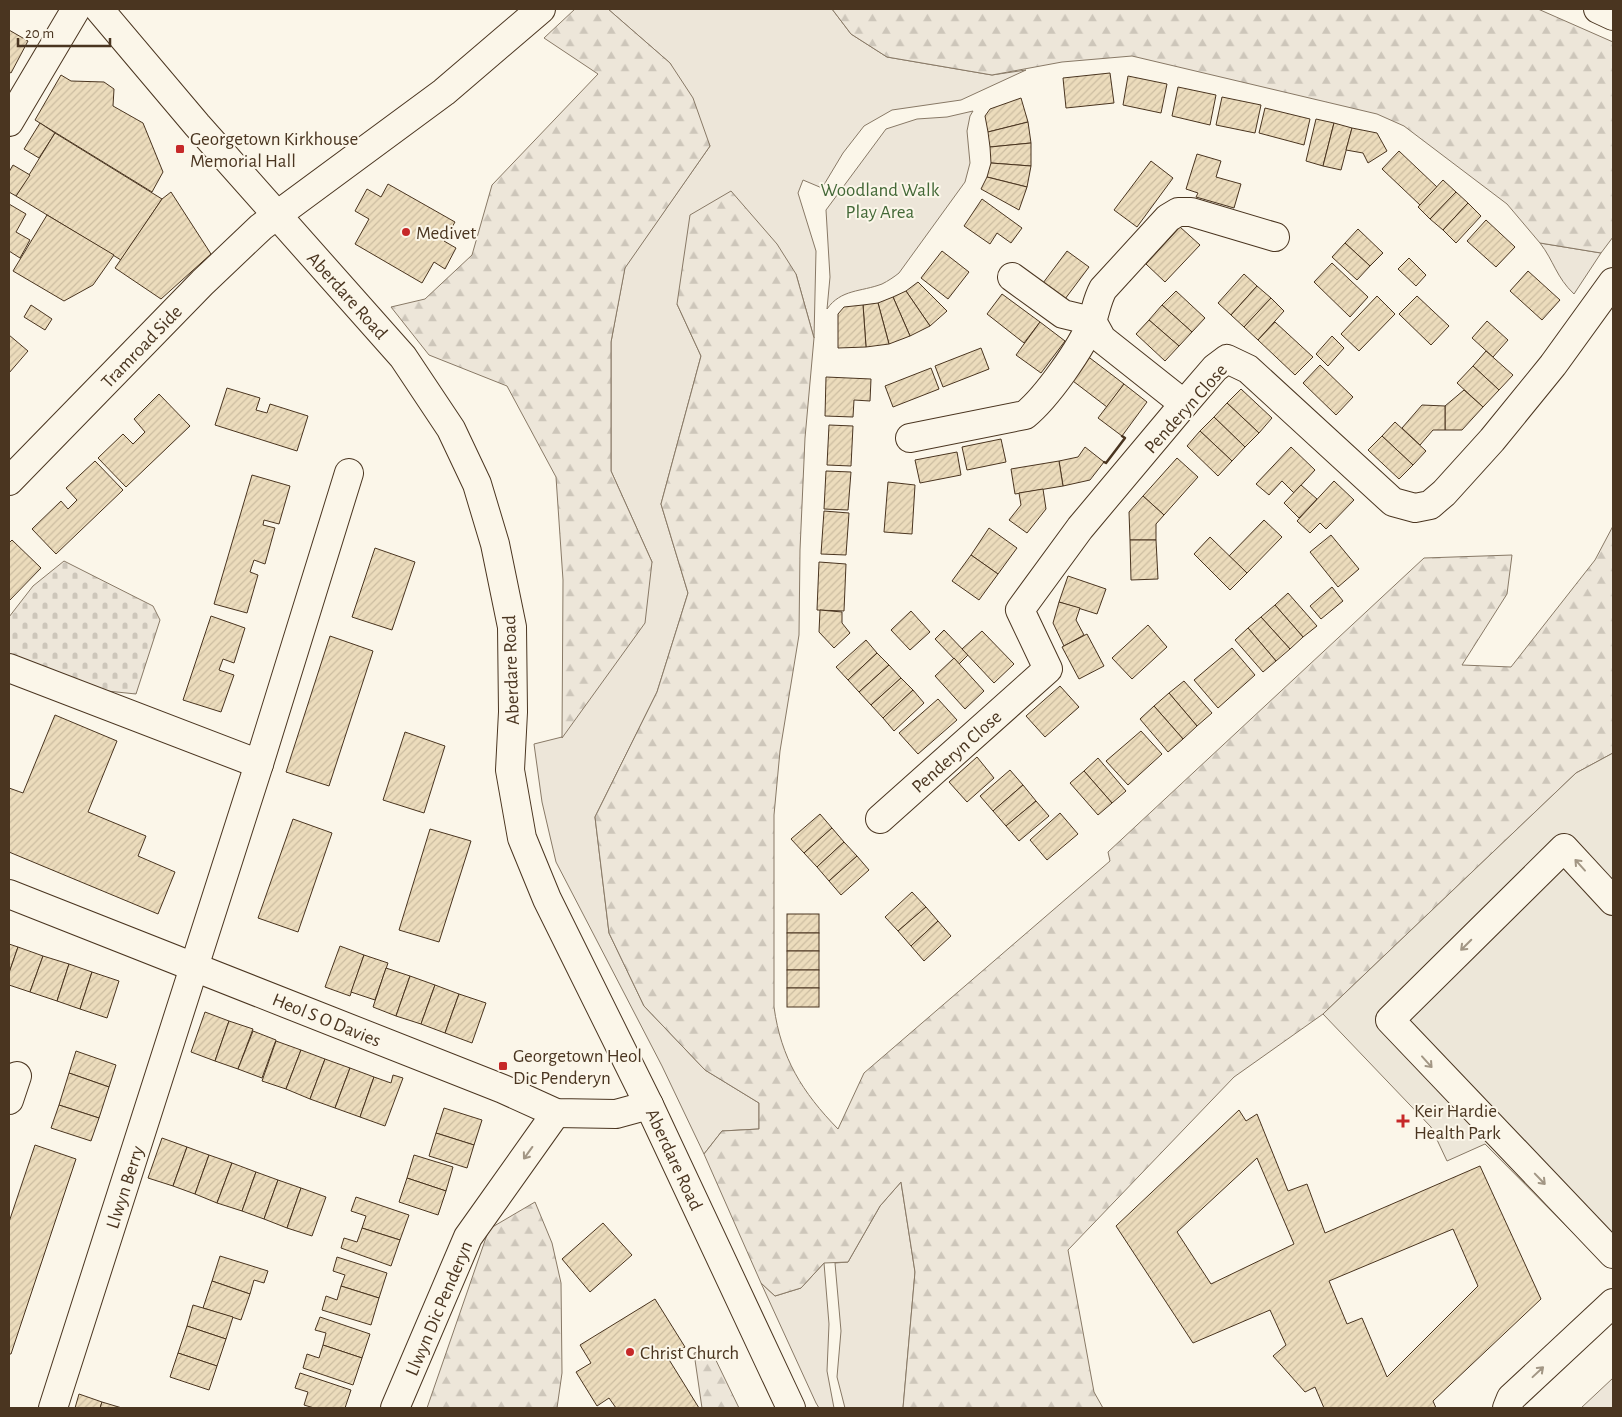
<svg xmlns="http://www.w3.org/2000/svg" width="1622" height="1417" viewBox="0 0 1622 1417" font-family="'Alegreya Sans',sans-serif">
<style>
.green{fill:#ede6d9;stroke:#887966}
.forest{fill:url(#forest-firs);stroke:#887966}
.cemetery{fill:url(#cemetery-stones);stroke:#887966}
.parking{fill:#ede7d9;stroke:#887966}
.building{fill:url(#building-hatch);stroke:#4a3520;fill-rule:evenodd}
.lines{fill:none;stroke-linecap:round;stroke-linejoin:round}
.minor-casing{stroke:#4a3520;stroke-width:30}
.minor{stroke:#fbf6e9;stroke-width:28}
.wall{stroke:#4a3520;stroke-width:2.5}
.oneway{stroke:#a29684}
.poi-dot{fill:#c62828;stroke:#fbf6e9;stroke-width:2}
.labels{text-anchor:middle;stroke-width:4;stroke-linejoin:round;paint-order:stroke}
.poi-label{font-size:19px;fill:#4a3520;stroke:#fbf6e9;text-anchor:start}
.park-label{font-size:19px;fill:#436837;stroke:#fbf6e9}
.street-label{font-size:19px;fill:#4a3520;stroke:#fbf6e9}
</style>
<defs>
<pattern id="forest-firs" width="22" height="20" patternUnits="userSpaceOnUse" patternTransform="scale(1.25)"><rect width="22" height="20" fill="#ede6d9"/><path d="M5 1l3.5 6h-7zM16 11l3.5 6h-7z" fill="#cdc6ba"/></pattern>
<pattern id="cemetery-stones" width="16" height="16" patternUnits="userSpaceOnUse" patternTransform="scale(1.25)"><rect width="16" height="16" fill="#ede6d9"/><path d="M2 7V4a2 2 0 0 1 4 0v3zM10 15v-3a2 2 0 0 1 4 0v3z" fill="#cdc6ba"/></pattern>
<pattern id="building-hatch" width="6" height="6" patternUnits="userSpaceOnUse" patternTransform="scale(1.25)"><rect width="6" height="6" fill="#ecdcbc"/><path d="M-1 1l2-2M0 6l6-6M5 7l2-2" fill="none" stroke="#ccbda1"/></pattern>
</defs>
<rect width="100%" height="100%" fill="#fbf6e9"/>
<g class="green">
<polygon points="608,9 832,9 851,34 887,57 992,75 1026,70 961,100 892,110 864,126 843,153 822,188 803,180 798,193 816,251 814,338 796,274 677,304 701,356 661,504 688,593 657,692 595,817 609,933 644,1006 705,1070 759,1103 759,1129 722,1131 704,1154 662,1066 556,862 542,802 534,744 562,737 652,562 611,471 611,342 625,267 710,146 670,63"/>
<path d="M973 111 970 116 967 131 970 163 965 182 899 273C894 277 888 281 882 284 861 292 841 289 827 309L830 277 826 210 886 129 917 119 947 117Z"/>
<path d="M1540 243 1601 253 1574 294C1556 277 1554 261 1540 243Z"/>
<polygon points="901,1182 915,1272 903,1408 845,1408 837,1377 841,1331 835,1263 848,1262 880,1206"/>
<polygon points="824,1263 829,1324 827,1371 834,1408 819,1408 816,1403 761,1283 775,1296 801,1288"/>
<polygon points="1613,1378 1613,1408 1581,1408"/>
</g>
<g class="forest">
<polygon points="575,9 608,9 670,63 693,98 710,146 625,268 611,342 611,471 652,562 645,623 562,738 563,580 556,477 507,386 429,355 391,307 425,299 472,255 492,185 598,74 544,38"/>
<polygon points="832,9 1538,9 1613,42 1613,237 1601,253 1540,243 1507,204 1404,126 1377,114 1132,56 1062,62 992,75 887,57 851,34"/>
<path d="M731 191 777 244 796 274 814 338 805 438 800 550 799 635 780 751 774 815V1007C781 1058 802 1092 838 1129L864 1073 1110 861 1108 852 1424 558 1512 555 1507 594 1462 665 1511 667 1595 560 1613 526V753L1576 773 1323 1014 1234 1077 1068 1250 1094 1392 1103 1408H903L915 1272 901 1182 880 1206 848 1262 824 1263 801 1288 775 1296 761 1283 704 1154 722 1131 759 1129V1103L705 1070 644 1006 609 933 595 817 657 692 688 593 661 504 701 356 677 304 690 215Z"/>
<polygon points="535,1202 552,1243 561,1283 562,1373 557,1408 427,1408 489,1229"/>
<polygon points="711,1350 739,1408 702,1408 694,1353"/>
</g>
<polygon class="cemetery" points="64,561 153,606 160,620 136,694 107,691 9,654 9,617 33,586"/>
<polygon class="parking" points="1613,753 1613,1263 1608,1268 1485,1144 1447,1161 1431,1127 1323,1014 1576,773"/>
<g class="building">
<polygon points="9,30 28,41 11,73 9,72"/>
<polygon points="1110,73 1114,103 1066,108 1063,78"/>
<polygon points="61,75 71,81 104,82 114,89 113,106 143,123 163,172 152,192 35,120"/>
<polygon points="1128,76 1167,84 1161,113 1123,105"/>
<polygon points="1178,87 1216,95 1210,125 1172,116"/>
<polygon points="1222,97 1261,105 1255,133 1216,125"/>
<polygon points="1021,98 1028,122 988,132 985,116 990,109"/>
<polygon points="1265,108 1310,119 1304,145 1259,133"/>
<polygon points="1316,119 1334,123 1323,166 1306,161"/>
<polygon points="1028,122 1031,143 990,147 988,132"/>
<polygon points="40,123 55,133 39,158 24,149"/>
<polygon points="1334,123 1352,128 1341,170 1323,166"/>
<polygon points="1352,128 1377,133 1387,151 1368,163 1363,153 1346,150"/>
<polygon points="55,133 162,199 121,260 16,196"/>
<polygon points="1031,143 1031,166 991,163 990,147"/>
<polygon points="1399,151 1437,187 1420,205 1382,169"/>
<polygon points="1197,154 1221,161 1216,177 1241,184 1234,208 1196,197 1198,193 1186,189"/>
<polygon points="1151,161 1173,178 1137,227 1114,210"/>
<polygon points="991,163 1031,166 1027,187 987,177"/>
<polygon points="13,165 30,175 16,196 9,192 9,172"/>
<polygon points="987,177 1027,187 1019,210 981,189"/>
<polygon points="1443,180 1456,192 1430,219 1418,207"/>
<polygon points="388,184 455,222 444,241 456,248 445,269 434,262 422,283 355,244 369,219 355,211 367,189 381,197"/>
<polygon points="171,192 211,254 161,299 115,268 162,199"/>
<polygon points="1456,192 1468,203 1443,230 1430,219"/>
<polygon points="982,199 1022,228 1011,243 997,233 990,244 964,226"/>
<polygon points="1468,203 1481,216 1456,243 1443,230"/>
<polygon points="9,204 26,214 16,232 30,240 20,258 9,251"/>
<polygon points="47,215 114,255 93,285 64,301 13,271"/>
<polygon points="1486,220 1515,247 1496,267 1467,241"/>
<polygon points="1180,227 1200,245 1165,282 1146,264"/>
<polygon points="1358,229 1383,253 1370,266 1345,243"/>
<polygon points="1345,243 1370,266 1357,280 1332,257"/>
<polygon points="942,251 969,272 948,299 921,278"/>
<polygon points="1067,251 1089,267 1065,299 1043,283"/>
<polygon points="1409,258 1426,275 1416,286 1398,269"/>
<polygon points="1332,263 1368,297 1350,317 1314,282"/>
<polygon points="1528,271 1560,300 1542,320 1510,291"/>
<polygon points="1244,274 1257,286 1231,315 1218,303"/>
<polygon points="918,282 947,311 930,326 906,291"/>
<polygon points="1257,286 1271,298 1244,327 1231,315"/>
<polygon points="906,291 930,326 910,336 893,297"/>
<polygon points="1176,291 1205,318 1192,332 1162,305"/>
<polygon points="1002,294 1040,322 1024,343 987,314"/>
<polygon points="1377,296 1395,314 1359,351 1341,334"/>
<polygon points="1417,296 1449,326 1431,345 1399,314"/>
<polygon points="893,297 910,336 889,344 878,303"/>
<polygon points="1271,298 1284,311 1258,340 1244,327"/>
<polygon points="878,303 889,344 866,347 863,305"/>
<polygon points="31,305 52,319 45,330 24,317"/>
<polygon points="863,305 866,347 838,348 838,314 844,307"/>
<polygon points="1162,305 1192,332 1179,346 1149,320"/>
<polygon points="1149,320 1179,346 1165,361 1136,334"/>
<polygon points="1487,321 1508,340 1493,357 1472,338"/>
<polygon points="1040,322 1065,341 1041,373 1016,355"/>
<polygon points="1275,322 1313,357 1295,375 1258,340"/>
<polygon points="9,335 28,351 9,373"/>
<polygon points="1332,336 1344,348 1328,366 1316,354"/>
<polygon points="981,348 989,369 943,387 935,366"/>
<polygon points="1486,351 1513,375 1499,390 1473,366"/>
<polygon points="1086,355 1124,384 1107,407 1069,378"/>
<polygon points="1320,365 1353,397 1336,415 1303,383"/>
<polygon points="1473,366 1499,390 1483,407 1457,383"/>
<polygon points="931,368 939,389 893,407 885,386"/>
<polygon points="826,377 871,379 870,401 854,400 853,417 825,416"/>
<polygon points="1124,384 1147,402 1122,436 1098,418"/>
<polygon points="227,388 260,398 256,410 267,413 270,404 308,416 297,451 215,425"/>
<polygon points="1241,389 1272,418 1259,433 1227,403"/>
<polygon points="1464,390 1483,407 1462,430 1445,430 1445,406"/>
<polygon points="159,394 190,426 126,487 98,458 123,434 133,444 145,432 134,419"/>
<polygon points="1227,403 1259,433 1245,447 1214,417"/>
<polygon points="1422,405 1445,406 1445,430 1433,430 1420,445 1402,428"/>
<polygon points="1214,417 1245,447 1232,461 1200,431"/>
<polygon points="1395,422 1426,451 1413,465 1382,436"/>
<polygon points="829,425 853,426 851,466 827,465"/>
<polygon points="1200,431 1232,461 1218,476 1187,446"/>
<polygon points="1382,436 1413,465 1399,479 1368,450"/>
<polygon points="1001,439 1006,462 967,470 962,447"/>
<polygon points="1085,447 1104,462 1090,480 1063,486 1059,461 1078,457"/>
<polygon points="1291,447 1315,470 1294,493 1282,481 1269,495 1256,484"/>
<polygon points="957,452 961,475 920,483 915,460"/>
<polygon points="1177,458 1198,477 1164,515 1143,496"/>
<polygon points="95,461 123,490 56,554 32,529 61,501 68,509 77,500 66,488"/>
<polygon points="1059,461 1063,486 1015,494 1011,469"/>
<polygon points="826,471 851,472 848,510 824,509"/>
<polygon points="252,475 290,486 279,524 264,520 263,525 275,528 265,564 254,560 250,572 258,575 247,613 214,604"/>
<polygon points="1334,481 1354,500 1326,529 1320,523 1310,533 1297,521"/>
<polygon points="888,482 915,485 912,534 884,532"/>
<polygon points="1301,485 1317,499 1299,518 1284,503"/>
<polygon points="1043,489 1046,509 1027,533 1009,520 1021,505 1019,493"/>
<polygon points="1143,496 1164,515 1156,524 1156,540 1130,540 1129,512"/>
<polygon points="824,511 849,513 846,555 821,554"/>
<polygon points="1264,520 1282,537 1247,573 1229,556"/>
<polygon points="989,528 1017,548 998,574 971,555"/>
<polygon points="1331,535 1359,569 1338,587 1310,552"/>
<polygon points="1210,537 1247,573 1230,590 1194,554"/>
<polygon points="12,540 41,568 9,601 9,543"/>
<polygon points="1130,540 1156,540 1158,579 1131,580"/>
<polygon points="375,548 415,562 392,630 352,617"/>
<polygon points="971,555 998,574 979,600 952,581"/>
<polygon points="819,562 846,564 844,611 817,610"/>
<polygon points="1068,576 1106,589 1097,614 1059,602"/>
<polygon points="1332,587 1343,601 1321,619 1310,606"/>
<polygon points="1288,593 1317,626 1303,637 1275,605"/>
<polygon points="1059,602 1080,608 1076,620 1084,635 1064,646 1053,623"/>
<polygon points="1275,605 1303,637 1290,649 1261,617"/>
<polygon points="820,610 842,612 842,623 850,633 834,648 819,632"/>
<polygon points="911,611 930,632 910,650 891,630"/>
<polygon points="211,616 245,628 234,663 223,659 219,670 234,675 221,712 183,700"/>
<polygon points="1261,617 1290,649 1276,661 1248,628"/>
<polygon points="1148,625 1167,647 1132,679 1112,658"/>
<polygon points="1248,628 1276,661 1263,672 1235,640"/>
<polygon points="944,630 968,655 959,664 935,639"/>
<polygon points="982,631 1014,664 994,683 962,649"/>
<polygon points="1087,634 1104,666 1079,679 1062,647"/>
<polygon points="330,636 373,651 329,786 286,772"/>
<polygon points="866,640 877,653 848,680 836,667"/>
<polygon points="1232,648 1255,675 1218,708 1194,680"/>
<polygon points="877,653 889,665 859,692 848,680"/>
<polygon points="954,658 984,691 965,709 935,676"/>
<polygon points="889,665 901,678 871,705 859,692"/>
<polygon points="901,678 913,690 883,718 871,705"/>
<polygon points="1184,681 1212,713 1197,726 1169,693"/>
<polygon points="1060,686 1079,707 1045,737 1026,716"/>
<polygon points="913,690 924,703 894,731 883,718"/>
<polygon points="1169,693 1197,726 1183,739 1154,706"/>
<polygon points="938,699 957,720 918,754 899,733"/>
<polygon points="1154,706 1183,739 1168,752 1140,719"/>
<polygon points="55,715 117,741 88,812 146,836 138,856 175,872 158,914 9,852 9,788 23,793"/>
<polygon points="1141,731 1162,754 1128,785 1106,761"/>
<polygon points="405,732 445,746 424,813 383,800"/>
<polygon points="977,757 994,778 967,802 949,782"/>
<polygon points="1098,758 1126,791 1112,803 1084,771"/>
<polygon points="1010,770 1023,785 993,811 980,796"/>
<polygon points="1084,771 1112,803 1098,815 1070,783"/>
<polygon points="1023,785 1036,801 1006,826 993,811"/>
<polygon points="1036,801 1049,816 1019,841 1006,826"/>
<polygon points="1060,813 1078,834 1047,860 1030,840"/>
<polygon points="820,814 832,828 804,853 791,839"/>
<polygon points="293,819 332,833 298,932 258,918"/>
<polygon points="832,828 844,842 817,867 804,853"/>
<polygon points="430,829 471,841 439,942 399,930"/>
<polygon points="844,842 857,856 829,881 817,867"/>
<polygon points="857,856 869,870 841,895 829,881"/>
<polygon points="912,892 926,907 898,931 885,917"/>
<polygon points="926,907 938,921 911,946 898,931"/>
<rect x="787" y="914" width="32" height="19"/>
<polygon points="938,921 951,936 924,961 911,946"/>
<rect x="787" y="933" width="32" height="18"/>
<polygon points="9,944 18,947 9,973"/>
<polygon points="340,946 364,955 350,996 325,987"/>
<polygon points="18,947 43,956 30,992 9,985 9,973"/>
<rect x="787" y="951" width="32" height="19"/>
<polygon points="364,955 388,963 375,1000 351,992"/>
<polygon points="43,956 69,964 57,1001 30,992"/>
<polygon points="69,964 92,972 80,1009 57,1001"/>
<polygon points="386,968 410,976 396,1016 373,1007"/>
<rect x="787" y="970" width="32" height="18"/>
<polygon points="92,972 119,981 107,1018 80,1009"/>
<polygon points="410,976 435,985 421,1024 396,1016"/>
<polygon points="435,985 459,994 445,1033 421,1024"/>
<rect x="787" y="988" width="32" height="19"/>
<polygon points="459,994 486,1003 472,1043 445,1033"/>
<polygon points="205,1012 229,1021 215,1061 191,1052"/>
<polygon points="229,1021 253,1029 238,1069 215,1061"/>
<polygon points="253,1031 276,1040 262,1078 238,1069"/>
<polygon points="276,1041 301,1050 286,1089 262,1081"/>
<polygon points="301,1050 325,1059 310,1099 286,1089"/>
<polygon points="76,1051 116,1065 109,1087 69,1073"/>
<polygon points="325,1059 350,1068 335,1108 310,1099"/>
<polygon points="350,1068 374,1077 360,1117 335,1108"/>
<polygon points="69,1073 109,1087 99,1118 59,1105"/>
<polygon points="393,1075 403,1078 385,1126 360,1117 374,1077 391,1083"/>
<polygon points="59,1105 99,1118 91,1141 51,1128"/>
<polygon points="444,1108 482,1120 474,1145 436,1133"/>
<path d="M1239 1110 1246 1121 1257 1114 1288 1191 1307 1184 1325 1233 1480 1166 1541 1299 1433 1401 1436 1408H1324L1315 1387 1305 1392 1273 1356 1286 1345 1270 1310 1193 1343 1116 1226ZM1257 1158 1294 1244 1211 1284 1177 1232ZM1453 1229 1478 1286 1387 1377 1362 1318 1347 1324 1329 1281Z"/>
<polygon points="436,1133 474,1145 467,1168 429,1156"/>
<polygon points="162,1138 187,1147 173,1186 148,1178"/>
<polygon points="35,1145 76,1159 11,1354 9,1354 9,1222"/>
<polygon points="187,1147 209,1155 195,1194 173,1186"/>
<polygon points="209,1155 232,1163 217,1203 195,1194"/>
<polygon points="414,1155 453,1167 446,1191 407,1178"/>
<polygon points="232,1163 256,1172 242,1211 217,1203"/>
<polygon points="256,1172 278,1180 264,1219 242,1211"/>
<polygon points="407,1178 446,1191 438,1215 399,1202"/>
<polygon points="278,1180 301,1188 287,1228 264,1219"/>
<polygon points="301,1188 326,1197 312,1236 287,1228"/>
<polygon points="356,1197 409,1215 400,1240 362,1228 366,1216 351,1211"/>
<polygon points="603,1223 632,1255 590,1292 562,1259"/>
<polygon points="362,1228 400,1240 391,1266 341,1248 344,1238 357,1242"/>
<polygon points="220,1256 268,1271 264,1283 254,1280 250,1294 212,1281"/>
<polygon points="337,1257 387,1273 379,1298 341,1286 345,1275 333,1271"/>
<polygon points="212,1281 250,1294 241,1320 203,1308"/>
<polygon points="341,1286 379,1298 371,1325 322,1310 326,1296 337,1300"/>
<polygon points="655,1299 685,1347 668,1358 699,1408 616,1408 609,1398 597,1406 576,1372 591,1363 580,1345"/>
<polygon points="193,1305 233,1317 226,1339 187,1326"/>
<polygon points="320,1317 370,1334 362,1358 323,1345 326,1333 315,1330"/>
<polygon points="187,1326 226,1339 217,1366 178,1353"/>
<polygon points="323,1345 362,1358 353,1385 303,1368 307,1354 319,1358"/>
<polygon points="178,1353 217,1366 209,1390 170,1377"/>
<polygon points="300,1373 351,1390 345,1408 314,1408 304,1405 308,1392 295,1388"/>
<polygon points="79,1394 102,1402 100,1408 75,1408"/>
<polygon points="102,1402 122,1408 100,1408"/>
</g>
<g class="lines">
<defs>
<g id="minor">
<polyline points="99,9 197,125 403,357 451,429 477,484 495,544 512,627 513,712 510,770 522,838 547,899 649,1105 791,1408"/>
<polyline points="1598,9 1613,16"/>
<polyline points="9,122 76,9"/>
<polyline points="1012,277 1063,314 1092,321 1102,339 1184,404"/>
<path d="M910 438 1025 415C1046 398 1082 348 1092 321 1096 310 1097 300 1103 289L1168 218 1178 212H1191L1275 237"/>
<polyline points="9,481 203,282 261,227 444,92 541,9"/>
<polyline points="9,668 259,764"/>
<polyline points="880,819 1048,669 1020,610 1080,528 1184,404 1215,368 1227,359 1248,369 1393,502 1415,508 1430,505 1444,493 1492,440 1553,365 1613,282"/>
<polyline points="9,894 503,1089 556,1113 616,1114 649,1105"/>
<polyline points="1613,901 1564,848 1390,1020 1613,1254"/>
<polyline points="9,1100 17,1076"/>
<polyline points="53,1408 259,764 349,473"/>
<polyline points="395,1408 468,1237 556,1113"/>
<polyline points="1507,1408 1511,1398 1613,1303"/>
</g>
</defs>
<use href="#minor" class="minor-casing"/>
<use href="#minor" class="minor"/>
<polyline class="wall" points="1104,462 1106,463 1125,438 1122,436"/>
</g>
<defs><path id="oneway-shaft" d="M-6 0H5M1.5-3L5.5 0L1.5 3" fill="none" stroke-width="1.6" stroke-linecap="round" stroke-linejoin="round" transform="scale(1.25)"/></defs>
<g class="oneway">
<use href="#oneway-shaft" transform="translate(1580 865) rotate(-132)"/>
<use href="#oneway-shaft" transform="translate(1466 945) rotate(135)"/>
<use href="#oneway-shaft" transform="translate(1427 1062) rotate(48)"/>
<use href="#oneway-shaft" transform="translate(528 1153) rotate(126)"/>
<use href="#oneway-shaft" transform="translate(1540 1179) rotate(46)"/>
<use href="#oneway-shaft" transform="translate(1538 1372) rotate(-43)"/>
</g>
<g class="poi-dot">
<rect x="175" y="144" width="10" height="10" rx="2.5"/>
<circle cx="406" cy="232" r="5"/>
<rect x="498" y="1061" width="10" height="10" rx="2.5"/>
<path d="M1400.5 1113.5h5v5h5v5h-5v5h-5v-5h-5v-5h5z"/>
<circle cx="630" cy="1352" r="5"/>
</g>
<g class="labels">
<g class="poi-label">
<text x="190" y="145">Georgetown Kirkhouse<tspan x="190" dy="22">Memorial Hall</tspan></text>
<text x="416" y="239">Medivet</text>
<text x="513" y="1062">Georgetown Heol<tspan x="513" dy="22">Dic Penderyn</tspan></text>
<text x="1414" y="1117">Keir Hardie<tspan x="1414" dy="22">Health Park</tspan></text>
<text x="640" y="1359">Christ Church</text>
</g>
<g class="park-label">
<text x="880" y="196">Woodland Walk<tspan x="880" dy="22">Play Area</tspan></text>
</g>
<g class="street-label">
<text transform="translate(348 295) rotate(48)" y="7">Aberdare Road</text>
<text transform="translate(141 346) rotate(-46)" y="7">Tramroad Side</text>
<text transform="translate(1185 408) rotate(-48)" y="7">Penderyn Close</text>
<text transform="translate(510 670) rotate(-92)" y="7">Aberdare Road</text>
<text transform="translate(956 751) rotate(-42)" y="7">Penderyn Close</text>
<text transform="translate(327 1019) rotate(22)" y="7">Heol S O Davies</text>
<text transform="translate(675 1159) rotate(65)" y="7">Aberdare Road</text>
<text transform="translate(124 1187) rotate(-72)" y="7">Llwyn Berry</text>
<text transform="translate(438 1308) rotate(-67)" y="7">Llwyn Dic Penderyn</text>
</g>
</g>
<rect width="1622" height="1417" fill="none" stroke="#4a3520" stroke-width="20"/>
<path d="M18 38v8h92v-8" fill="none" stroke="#4a3520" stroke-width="2.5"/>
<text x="25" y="38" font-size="15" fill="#4a3520" stroke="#fbf6e9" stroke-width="4" paint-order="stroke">20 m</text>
</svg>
